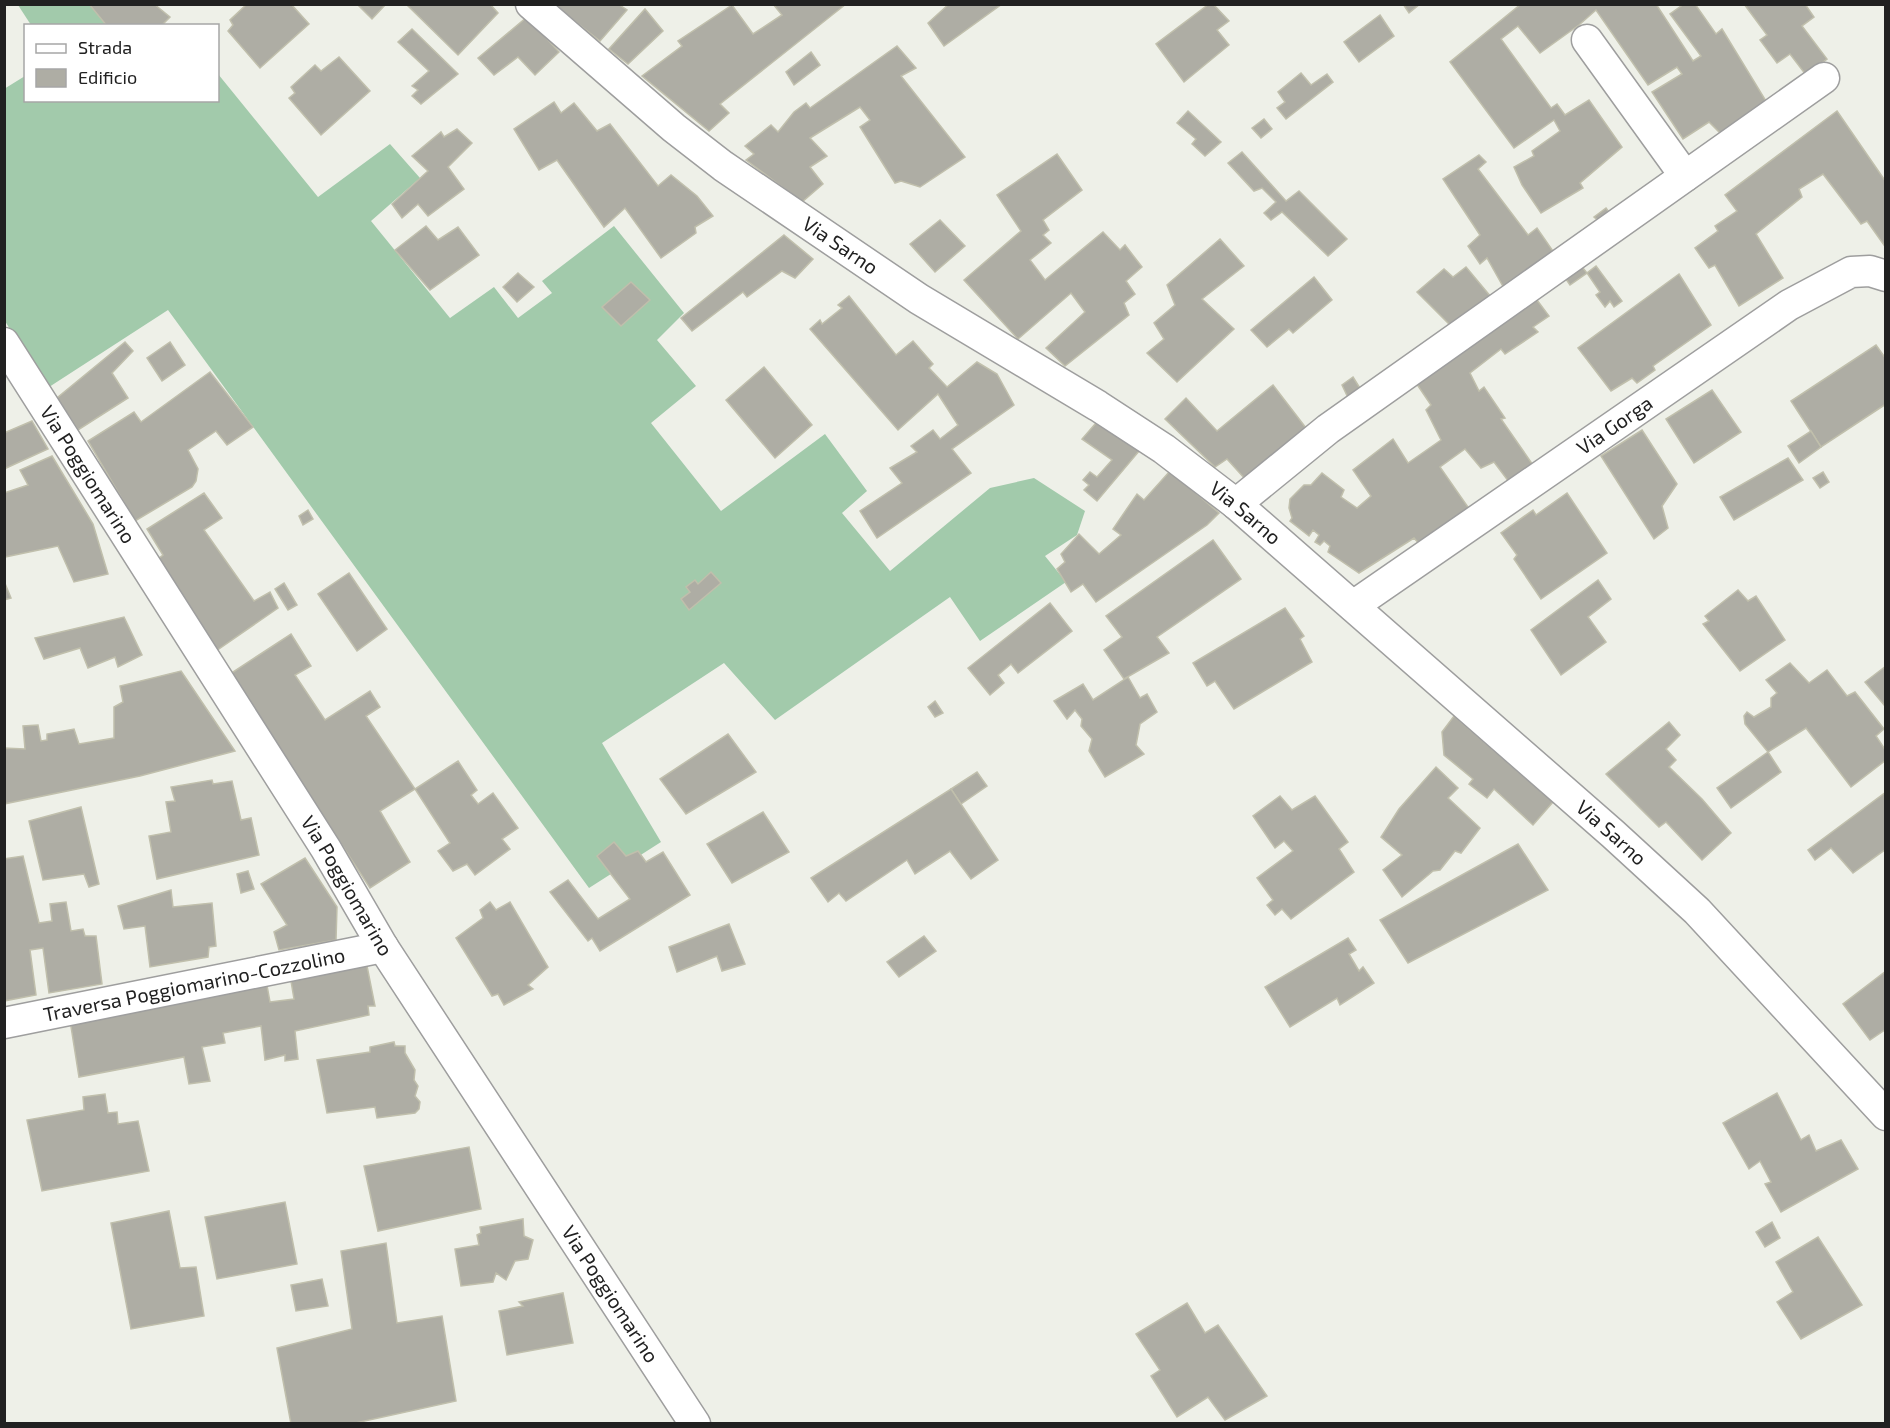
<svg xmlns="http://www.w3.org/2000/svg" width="1890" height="1428" viewBox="0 0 1890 1428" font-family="'Exo 2',sans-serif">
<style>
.forest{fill:#a2caab}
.building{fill:#aeada4;stroke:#c0bfac;stroke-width:1.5}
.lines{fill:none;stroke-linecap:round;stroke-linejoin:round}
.minor-casing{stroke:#9e9e9e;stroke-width:33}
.minor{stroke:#fff;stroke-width:30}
.labels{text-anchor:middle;stroke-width:4.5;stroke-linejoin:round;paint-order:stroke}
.street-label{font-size:20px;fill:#212121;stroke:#fff}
</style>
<rect width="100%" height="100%" fill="#eef0e8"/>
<g class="forest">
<polygon points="18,5 90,5 109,25 31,25"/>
<polygon points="218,74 318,197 390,144 420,178 371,221 450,318 494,287 518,318 552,293 542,281 614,226 684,313 657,340 696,386 651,423 721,511 825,434 867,491 842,513 890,571 990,488 1034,478 1085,511 1077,535 1045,556 1066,582 980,641 950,597 775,720 724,663 602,743 661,842 589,888 168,310 46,389 5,321 4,89 25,76 26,100 218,100"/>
</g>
<g class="building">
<polygon points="89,4 154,4 170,17 161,26 107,26"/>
<polygon points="247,4 291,4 309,24 260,68 228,31 233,25 230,20"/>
<polygon points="357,4 386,4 372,19"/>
<polygon points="406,4 490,4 498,13 458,55"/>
<polygon points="553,4 618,4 627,10 600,41"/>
<polygon points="846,4 720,104 729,113 709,131 642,76 682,46 678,41 732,5 753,34 782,15 773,4"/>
<polygon points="949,4 1002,4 944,46 928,23"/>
<polygon points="1209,4 1213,4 1229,21 1217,30 1229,45 1184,82 1156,44"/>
<polygon points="1403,4 1420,4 1409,13"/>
<polygon points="1521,4 1656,4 1693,61 1701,56 1670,14 1684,4 1695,4 1716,34 1722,29 1766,101 1723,136 1709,122 1683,139 1652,92 1682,74 1677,67 1648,85 1596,10 1579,25 1540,53 1518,26 1501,39 1551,108 1557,104 1565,115 1589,100 1622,147 1580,183 1583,188 1541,213 1522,185 1514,167 1534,156 1532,151 1560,131 1554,120 1514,148 1450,62"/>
<polygon points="1744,4 1805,4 1814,17 1802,26 1827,59 1806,75 1790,54 1777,63 1760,40 1767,35"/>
<polygon points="645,9 663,31 628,64 609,49"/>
<polygon points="1380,15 1394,36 1359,62 1344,42"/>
<polygon points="527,17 559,52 535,75 518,57 494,75 478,58"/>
<polygon points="412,29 458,74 421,104 412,96 418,90 412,86 429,71 398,42"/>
<polygon points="897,46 916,68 901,76 965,157 920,187 901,181 895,183 860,127 870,120 860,107 810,138 827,156 810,167 823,184 802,202 746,160 754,154 745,146 771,125 778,132 794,112 806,103 810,108"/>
<polygon points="811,52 820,65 794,85 786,72"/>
<polygon points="339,57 370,91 321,135 289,98 295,93 291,87 315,65 321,71"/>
<polygon points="1301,73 1311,85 1327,74 1333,82 1286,119 1277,108 1285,102 1278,92"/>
<polygon points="554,102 561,113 574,103 597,131 610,124 658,186 671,175 697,196 713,216 695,227 696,233 661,258 625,208 604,227 557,160 539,170 514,129"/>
<polygon points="1188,111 1221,142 1205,156 1192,144 1196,139 1177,123"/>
<polygon points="1837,111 1886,182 1886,248 1867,221 1861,224 1823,174 1799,189 1802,197 1756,234 1783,278 1739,306 1715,265 1709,268 1695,248 1718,231 1715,226 1737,211 1725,195"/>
<polygon points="1264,119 1272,129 1261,138 1252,128"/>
<polygon points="457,129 472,143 448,167 464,189 428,216 418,204 402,218 392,204 428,171 412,156 441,132 444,137"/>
<polygon points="1242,152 1286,201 1299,191 1347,239 1328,256 1282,212 1271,220 1264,213 1276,202 1262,188 1254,191 1228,163"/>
<polygon points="1057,154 1082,190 1043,220 1049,230 1043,235 1051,243 1030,260 1045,280 1103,232 1120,250 1125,245 1142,267 1126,281 1135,294 1124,303 1129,315 1065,366 1046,348 1085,312 1071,293 1018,339 964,280 1021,231 997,195"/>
<polygon points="1479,155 1486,162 1478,169 1528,235 1537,228 1555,254 1505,290 1487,258 1480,264 1468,246 1480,235 1443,179"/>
<polygon points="1606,208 1611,215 1600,222 1594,217"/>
<polygon points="940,220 965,246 935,272 910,244"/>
<polygon points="426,226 438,240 458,227 479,255 430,290 395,250"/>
<polygon points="784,235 813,259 795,278 782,271 747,297 743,292 692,331 681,318"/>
<polygon points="1220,239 1244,266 1202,299 1234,329 1177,382 1147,353 1164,339 1154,323 1175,305 1167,285"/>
<polygon points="1579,263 1587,273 1570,285 1563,275"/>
<polygon points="1596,266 1622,301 1614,307 1610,301 1605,307 1596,295 1600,292 1587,273"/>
<polygon points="1466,267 1491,297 1453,328 1417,292 1444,269 1453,277"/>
<polygon points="518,273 534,287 517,302 503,287"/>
<polygon points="1679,274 1711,325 1653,366 1655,370 1637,383 1632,378 1611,391 1578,348"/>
<polygon points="1314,277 1332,300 1293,333 1289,329 1267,347 1251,330"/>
<polygon points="631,282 650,300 621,326 602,307"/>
<polygon points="849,296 896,355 913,341 933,364 929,368 947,387 977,362 997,374 1014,405 952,449 971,473 877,538 860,511 902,483 890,468 917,452 911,446 933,430 940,439 958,425 938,394 898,430 810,329 820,320 822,324 842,308 838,305"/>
<polygon points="1534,296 1549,316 1533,327 1538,332 1505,354 1501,349 1470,373 1479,391 1484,387 1505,418 1501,419 1533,465 1509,482 1494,462 1481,468 1465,449 1440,467 1470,510 1421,546 1414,538 1359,573 1328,552 1330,546 1324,541 1320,545 1315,542 1319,535 1313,530 1309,536 1290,521 1292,518 1289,508 1290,499 1304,485 1311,485 1322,473 1344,490 1341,497 1357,508 1371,496 1353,470 1393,439 1408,463 1441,440 1426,410 1431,405 1416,383"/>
<polygon points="125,342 133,351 112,373 128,398 78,430 57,398"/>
<polygon points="170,342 185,365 162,381 147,358"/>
<polygon points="1876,345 1886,359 1886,404 1821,447 1791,401"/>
<polygon points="764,367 812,425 775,458 726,400"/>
<polygon points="210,372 253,427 227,445 216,431 188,450 198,469 196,481 192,487 135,521 88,441 134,412 141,422"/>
<polygon points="1353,377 1363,393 1350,402 1342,385"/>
<polygon points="1273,385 1306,428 1246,480 1227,459 1215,467 1165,419 1186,398 1217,431"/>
<polygon points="1712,390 1741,432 1694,463 1666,419"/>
<polygon points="32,421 48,449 4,469 4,433"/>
<polygon points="1096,423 1140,450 1097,501 1084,490 1089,485 1083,480 1090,472 1097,477 1112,460 1082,439"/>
<polygon points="1642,430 1677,484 1662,506 1668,528 1654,539 1601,456"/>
<polygon points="1811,431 1821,447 1799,463 1788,446"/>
<polygon points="52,456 93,524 108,574 74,582 58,546 5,557 4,493 28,485 20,470"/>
<polygon points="1788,458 1803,480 1734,520 1720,497"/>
<polygon points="1170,471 1219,513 1207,525 1096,602 1083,584 1071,592 1057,569 1065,562 1061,554 1079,534 1099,554 1121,535 1113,529 1137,494 1144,500"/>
<polygon points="1823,472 1829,482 1820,488 1813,478"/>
<polygon points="204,493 222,518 204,530 254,601 270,592 278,608 216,651 158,559 163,555 147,529"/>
<polygon points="1567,493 1607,553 1541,599 1514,559 1517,555 1501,533 1533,510 1536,515"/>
<polygon points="308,510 313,519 303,525 299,516"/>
<polygon points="1213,540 1241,579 1157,637 1169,653 1124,679 1104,650 1122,637 1106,616"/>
<polygon points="711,572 721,583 689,610 681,599 690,592 686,587 695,580 698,584"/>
<polygon points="349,573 387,629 357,651 318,594"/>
<polygon points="1598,580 1611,599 1588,617 1606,642 1561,675 1531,630"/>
<polygon points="4,581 11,598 4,600"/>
<polygon points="284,583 297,605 288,610 275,589"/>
<polygon points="1738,590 1748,601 1756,596 1785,640 1740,671 1703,624 1709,621 1705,616"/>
<polygon points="1050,603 1072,631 1018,673 1011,664 998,675 1004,683 990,695 968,668"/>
<polygon points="1285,608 1304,636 1300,639 1312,662 1234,709 1215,681 1207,686 1193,663"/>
<polygon points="124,617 142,655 118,667 115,657 88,668 80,648 44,659 35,638"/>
<polygon points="291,634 311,666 295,675 325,720 370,691 380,707 366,716 415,789 380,811 410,862 370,888 230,674"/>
<polygon points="1790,663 1809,683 1827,670 1847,696 1855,692 1884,729 1876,736 1886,751 1886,760 1851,787 1806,728 1768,752 1745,724 1744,716 1747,712 1754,717 1771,707 1771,698 1777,693 1766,680"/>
<polygon points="1886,666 1886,703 1884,705 1865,682"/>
<polygon points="181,671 235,751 140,776 4,804 4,748 25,749 23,726 38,725 41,741 47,740 47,734 74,729 79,744 114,738 114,707 123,702 120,686"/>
<polygon points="1128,677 1140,698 1147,694 1157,712 1140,724 1136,745 1144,754 1105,777 1089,751 1092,739 1081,726 1082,719 1075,710 1067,719 1054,701 1083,684 1093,700"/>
<polygon points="935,701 943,713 935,717 928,707"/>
<polygon points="1454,716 1553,802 1533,825 1494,789 1487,798 1469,784 1473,779 1444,755 1442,732"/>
<polygon points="1669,722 1680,735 1666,749 1676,760 1669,767 1702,799 1731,833 1702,860 1666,822 1659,827 1606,774"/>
<polygon points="728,734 756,772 686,814 660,779"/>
<polygon points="1768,752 1781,772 1731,808 1717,788"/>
<polygon points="458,761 477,790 471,795 478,804 493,793 518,828 502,839 510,849 475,875 467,864 453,871 438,851 450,843 415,789"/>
<polygon points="1436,767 1458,788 1448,798 1480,828 1461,853 1455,851 1440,870 1433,871 1402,897 1383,870 1402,855 1381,837 1399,809"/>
<polygon points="977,772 987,786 961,804 951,789"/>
<polygon points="212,780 213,784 232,781 241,820 251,818 259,855 157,879 149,836 171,832 166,802 175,801 171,787"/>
<polygon points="951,789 998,860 971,879 950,851 915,874 907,860 846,901 839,893 828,902 811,878"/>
<polygon points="1886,792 1886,849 1853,873 1831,848 1815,860 1808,850"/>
<polygon points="1280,796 1292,810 1315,796 1348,842 1339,849 1354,872 1291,919 1282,909 1275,915 1267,905 1273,900 1257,878 1293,851 1284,841 1275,848 1253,816"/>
<polygon points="81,807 99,884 89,887 84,874 43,880 29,821"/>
<polygon points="763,812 789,852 732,883 707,844"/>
<polygon points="614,842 626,856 638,851 646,862 663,852 690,895 600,951 592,938 588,941 550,892 568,880 598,919 630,899 597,856"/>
<polygon points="1518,844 1548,890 1408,963 1380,920"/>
<polygon points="23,856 39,923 52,921 50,904 66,902 71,931 83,929 85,936 96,936 102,984 49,993 43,948 30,950 36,995 4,1001 4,859"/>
<polygon points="305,858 337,907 336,940 279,950 274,932 287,925 261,884"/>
<polygon points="248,871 254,889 241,893 237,874"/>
<polygon points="171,890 173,907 212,903 216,946 209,947 208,957 150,967 145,926 124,929 118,906"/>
<polygon points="490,902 496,910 510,902 548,967 528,985 533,989 504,1005 498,994 492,996 456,938 483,918 480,910"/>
<polygon points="729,924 745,964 722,971 717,956 677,972 669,947"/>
<polygon points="924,936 936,951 899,977 887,962"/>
<polygon points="1348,938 1356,950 1349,954 1359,971 1363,967 1374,983 1340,1005 1337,998 1290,1027 1265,987"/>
<polygon points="366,961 375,1006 368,1006 369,1015 295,1031 298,1059 285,1061 285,1055 265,1060 261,1026 223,1033 225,1043 202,1047 210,1081 189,1084 184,1057 79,1077 69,1014 266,980 270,1002 294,999 290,975"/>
<polygon points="1886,971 1886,1029 1870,1040 1843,1004"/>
<polygon points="394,1042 395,1046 405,1046 405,1053 415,1070 414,1080 418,1086 415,1096 420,1102 419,1109 415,1113 377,1118 375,1107 327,1113 317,1060 370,1052 370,1047"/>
<polygon points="1777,1093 1801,1140 1809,1135 1816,1151 1841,1140 1858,1169 1781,1212 1765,1184 1771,1182 1760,1161 1749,1169 1723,1123"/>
<polygon points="105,1094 108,1113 117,1112 118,1124 138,1121 149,1171 42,1191 27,1120 84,1110 83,1097"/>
<polygon points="469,1147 481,1209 378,1231 364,1166"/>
<polygon points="285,1202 297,1264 217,1279 205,1217"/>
<polygon points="169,1211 180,1268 196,1267 204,1316 131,1329 111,1223"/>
<polygon points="523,1219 524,1236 533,1240 528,1259 515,1261 506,1280 496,1273 493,1282 461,1286 455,1249 479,1245 477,1235 481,1233 480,1227"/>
<polygon points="1772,1222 1780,1238 1765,1247 1756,1232"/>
<polygon points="1818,1237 1862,1305 1801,1339 1777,1302 1793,1292 1776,1262"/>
<polygon points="386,1243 397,1323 442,1316 456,1401 351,1424 291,1424 277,1348 352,1329 341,1251"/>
<polygon points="322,1279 328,1306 296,1311 291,1285"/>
<polygon points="563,1293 573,1343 507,1355 499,1311 523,1306 519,1302"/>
<polygon points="1187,1303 1205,1333 1218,1325 1267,1396 1225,1420 1208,1397 1177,1417 1151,1376 1160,1370 1136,1334"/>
</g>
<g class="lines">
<defs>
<g id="minor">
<path id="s1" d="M531 4 674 128 723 166 919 299 1098 406 1164 449 1236 504 1613 834 1697 911 1886 1115"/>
<polyline points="1587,40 1685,176"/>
<path id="s2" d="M4 343 326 849 383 947 695 1424"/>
<polyline points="1236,504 1328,429 1824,78"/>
<path id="s3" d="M1353 606 1789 305 1851 272 1870 271 1886 276"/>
<path id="s4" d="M4 1023 383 947"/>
</g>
</defs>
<use href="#minor" class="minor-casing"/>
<use href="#minor" class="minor"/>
</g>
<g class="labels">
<g class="street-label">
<text dy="7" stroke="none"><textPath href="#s1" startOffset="393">Via Sarno</textPath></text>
<text dy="7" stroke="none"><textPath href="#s3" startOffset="318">Via Gorga</textPath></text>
<text dy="7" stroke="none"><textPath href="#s2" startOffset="156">Via Poggiomarino</textPath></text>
<text dy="7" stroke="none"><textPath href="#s1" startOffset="879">Via Sarno</textPath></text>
<text dy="7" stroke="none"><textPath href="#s1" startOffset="1365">Via Sarno</textPath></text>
<text dy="7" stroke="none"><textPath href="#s2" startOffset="642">Via Poggiomarino</textPath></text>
<text dy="7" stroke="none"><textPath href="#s4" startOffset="194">Traversa Poggiomarino-Cozzolino</textPath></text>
<text dy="7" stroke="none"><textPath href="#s2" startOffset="1128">Via Poggiomarino</textPath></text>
</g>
</g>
<rect width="1890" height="1428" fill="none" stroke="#212121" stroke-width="12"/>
<rect x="24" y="24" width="195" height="78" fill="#ffffff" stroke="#a6a6a6" stroke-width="1.5"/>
<rect x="36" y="44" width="30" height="9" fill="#ffffff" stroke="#a6a6a6" stroke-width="1.5"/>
<text x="78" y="54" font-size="18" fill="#212121">Strada</text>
<rect x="36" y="69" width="30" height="18" fill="#aeada4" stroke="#a6a6a6" stroke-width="1.5"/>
<text x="78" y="84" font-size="18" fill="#212121">Edificio</text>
</svg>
